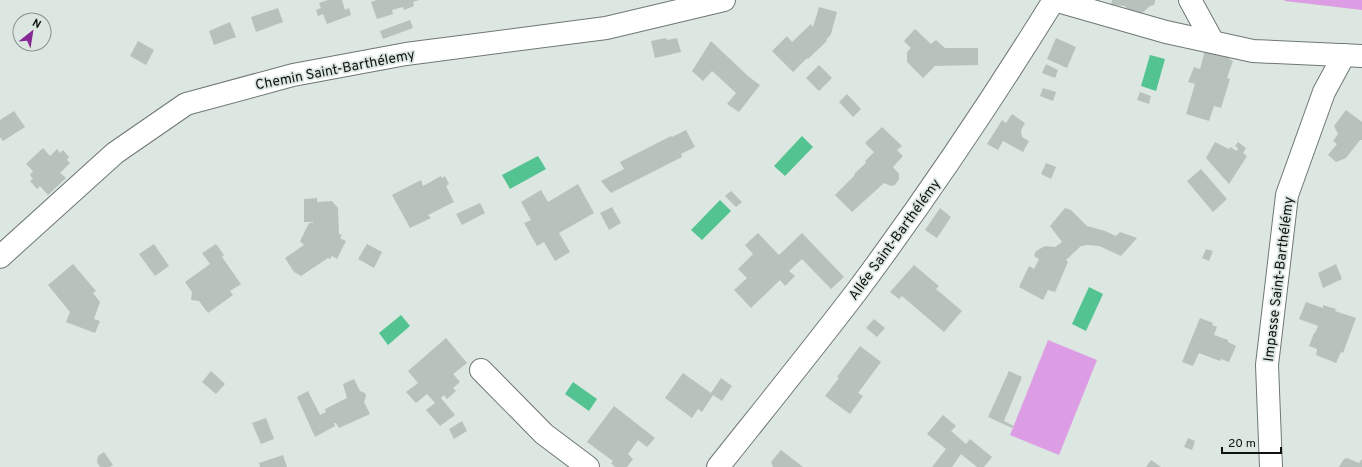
<svg xmlns="http://www.w3.org/2000/svg" width="1362" height="467" viewBox="0 0 1362 467" font-family="Overpass,sans-serif">
<style>
.green{fill:#dc9de4}
.water{fill:#52c391}
.building{fill:#b8c2bc}
.lines{fill:none;stroke-linecap:round;stroke-linejoin:round}
.minor-casing{stroke:#6f7873;stroke-width:24}
.minor{stroke:#fff;stroke-width:22}
.labels{text-anchor:middle;stroke-width:3.5;stroke-linejoin:round;paint-order:stroke}
.street-label{font-size:14px;fill:#101311;stroke:#dce7e1}
</style>
<rect width="100%" height="100%" fill="#dce7e1"/>
<g class="green">
<polygon points="1284,0 1362,0 1362,10 1285,1"/>
<polygon points="1048,340 1097,360 1059,455 1010,435"/>
</g>
<g class="water">
<polygon points="1150,55 1165,59 1156,91 1141,86"/>
<polygon points="802,136 813,147 785,176 774,166"/>
<polygon points="538,156 546,169 510,189 502,175"/>
<polygon points="720,200 731,211 702,240 691,230"/>
<polygon points="1089,287 1103,294 1086,331 1072,324"/>
<polygon points="401,315 410,326 388,345 379,333"/>
<polygon points="573,382 597,399 589,411 565,394"/>
</g>
<g class="building">
<polygon points="328,0 342,0 345,10 349,8 351,15 327,24 323,14 318,16 316,10 321,8 319,3"/>
<polygon points="377,0 419,0 413,2 414,6 404,10 403,7 392,10 393,14 377,19 371,2"/>
<polygon points="1112,0 1155,0 1155,2 1154,5 1150,6 1142,13 1130,12 1124,5 1124,6 1111,5"/>
<polygon points="819,7 837,12 831,34 826,40 827,41 808,59 807,58 793,72 772,51 787,36 792,42 811,24 813,27"/>
<polygon points="278,8 283,22 256,32 251,17"/>
<polygon points="410,20 413,28 383,39 380,31"/>
<polygon points="230,22 236,37 214,45 209,31"/>
<polygon points="915,29 931,44 936,40 945,48 978,48 978,65 935,66 923,78 907,62 907,52 911,48 904,41"/>
<polygon points="666,38 667,40 677,38 681,52 655,58 651,41"/>
<polygon points="1056,38 1076,47 1067,68 1047,59"/>
<polygon points="138,41 154,50 146,65 130,56"/>
<polygon points="711,41 749,77 760,85 739,112 727,104 736,93 712,71 703,81 692,71"/>
<polygon points="1205,50 1229,57 1229,59 1233,61 1227,78 1230,79 1221,108 1214,106 1209,121 1186,114 1195,84 1188,82 1194,67 1200,69"/>
<polygon points="1046,64 1058,70 1055,78 1042,73"/>
<polygon points="819,65 832,78 819,91 806,78"/>
<polygon points="1043,88 1056,92 1053,101 1040,96"/>
<polygon points="1140,92 1151,96 1149,104 1137,100"/>
<polygon points="847,94 861,109 853,117 839,102"/>
<polygon points="1346,110 1362,122 1362,140 1360,140 1346,158 1336,162 1328,155 1337,144 1333,141 1338,134 1334,126"/>
<polygon points="14,111 25,127 3,141 0,137 0,120"/>
<polygon points="1012,114 1025,123 1021,130 1022,137 1029,141 1023,152 1003,141 998,150 987,144 1002,120 1006,123"/>
<polygon points="882,127 902,146 897,150 903,156 893,167 899,174 899,179 895,185 891,186 884,183 852,212 835,195 855,175 854,174 866,163 865,161 874,152 865,143"/>
<polygon points="686,130 695,147 681,154 682,157 611,193 601,181 624,169 620,162 671,136 672,137"/>
<polygon points="1215,142 1229,149 1230,147 1237,151 1238,148 1235,146 1238,142 1246,148 1243,153 1247,156 1229,184 1206,158"/>
<polygon points="43,148 50,156 57,149 60,153 63,150 69,157 67,160 70,163 60,173 66,178 48,195 40,186 37,189 30,181 33,179 30,175 33,171 26,164"/>
<polygon points="1046,163 1056,167 1051,179 1041,174"/>
<polygon points="1201,169 1227,199 1213,212 1187,181"/>
<polygon points="441,176 442,178 445,176 449,184 446,186 454,202 428,215 431,218 410,228 392,195 421,180 423,186"/>
<polygon points="578,184 594,213 559,233 570,252 555,261 544,242 537,246 524,223 531,220 521,202 541,190 548,202"/>
<polygon points="731,191 742,202 736,207 725,196"/>
<polygon points="317,198 317,202 332,201 338,208 339,234 342,235 340,238 346,241 337,259 332,256 330,259 328,258 301,276 294,272 285,258 304,245 300,241 309,223 313,223 313,222 304,222 304,199"/>
<polygon points="480,203 485,213 462,225 456,214"/>
<polygon points="612,207 621,223 609,230 600,213"/>
<polygon points="940,208 951,217 937,238 925,230"/>
<polygon points="1065,208 1071,210 1087,226 1105,231 1116,236 1120,232 1137,238 1121,256 1099,246 1087,245 1081,246 1066,260 1068,262 1055,292 1048,290 1043,300 1019,287 1029,266 1034,269 1039,259 1034,256 1036,251 1045,246 1055,247 1062,242 1050,226"/>
<polygon points="758,233 779,255 802,233 844,277 831,289 802,259 789,271 795,276 785,286 780,280 751,308 734,290 747,278 738,269 753,254 745,245"/>
<polygon points="154,244 169,266 155,276 139,254"/>
<polygon points="216,244 224,255 222,257 241,284 230,291 233,295 208,313 199,301 191,300 192,292 185,282 210,264 202,253"/>
<polygon points="367,244 382,252 374,268 358,259"/>
<polygon points="1206,249 1213,251 1209,261 1202,258"/>
<polygon points="73,264 96,291 93,293 100,302 94,319 100,321 95,333 66,322 70,312 48,285"/>
<polygon points="1336,264 1342,279 1323,288 1318,273"/>
<polygon points="914,265 939,286 936,289 962,311 944,332 902,296 899,299 890,292"/>
<polygon points="1306,302 1323,308 1323,305 1336,309 1335,311 1356,318 1343,353 1341,352 1336,363 1316,355 1317,349 1309,346 1314,333 1315,333 1318,326 1299,319"/>
<polygon points="1200,318 1213,323 1212,325 1217,327 1214,335 1228,340 1228,342 1236,346 1229,362 1221,359 1220,361 1199,353 1193,366 1182,362"/>
<polygon points="874,319 885,328 877,337 866,328"/>
<polygon points="446,338 467,363 453,374 460,382 453,388 456,391 447,399 444,395 441,398 455,415 440,426 426,410 435,403 427,394 416,403 406,392 418,383 408,371"/>
<polygon points="860,346 881,362 858,393 863,396 850,414 825,396 839,378 837,377"/>
<polygon points="211,371 225,384 216,394 202,382"/>
<polygon points="1009,371 1022,377 1004,421 1014,426 1012,428 988,417"/>
<polygon points="683,373 711,393 721,378 732,386 722,401 713,395 702,412 698,409 692,418 665,398"/>
<polygon points="354,379 360,391 365,393 366,396 364,402 370,414 339,428 336,423 334,423 335,426 315,437 297,397 308,391 320,415 326,412 325,409 347,398 343,384"/>
<polygon points="614,406 655,438 647,447 638,440 628,454 633,459 627,467 615,467 611,463 613,461 587,442"/>
<polygon points="943,415 956,426 951,431 966,444 970,439 992,457 984,467 977,467 961,454 952,467 932,467 946,449 927,434"/>
<polygon points="266,418 274,439 261,444 252,423"/>
<polygon points="462,421 467,431 454,439 449,429"/>
<polygon points="1188,438 1195,441 1192,450 1184,447"/>
<polygon points="781,450 803,467 773,467 771,462"/>
<polygon points="104,452 113,465 110,467 100,467 97,462 98,456"/>
<polygon points="283,455 287,467 260,467 259,463"/>
<polygon points="1347,458 1359,463 1362,459 1362,467 1339,467 1344,459"/>
<polygon points="1151,460 1161,467 1146,467"/>
</g>
<g class="lines">
<defs>
<g id="minor">
<polyline points="1054,0 1166,32 1253,51 1362,56"/>
<polyline points="1190,0 1213,42"/>
<polyline points="0,257 115,153 186,104 293,75 406,54 606,28 724,0"/>
<polyline points="481,370 544,434 588,467"/>
<path d="M718 467C765 408 812 350 857 291 927 197 992 100 1054 0"/>
<polyline points="1271,467 1267,365 1287,195 1324,92 1344,55"/>
</g>
</defs>
<use href="#minor" class="minor-casing"/>
<use href="#minor" class="minor"/>
</g>
<g class="labels">
<g class="street-label">
<text transform="translate(335 69) rotate(-11)" y="5">Chemin Saint-Barthélemy</text>
<text transform="translate(894 239) rotate(-54)" y="5">Allée Saint-Barthélémy</text>
<text transform="translate(1278 279) rotate(-83)" y="5">Impasse Saint-Barthélémy</text>
</g>
</g>
<g transform="translate(32 32) rotate(30)"><circle r="19" fill="#dce7e1" stroke="#8a928e"/>
<path d="M0-3L7 15L0 10L-7 15Z" fill="#862994"/>
<text y="-6" font-size="11" font-weight="bold" text-anchor="middle" fill="#101311">N</text>
</g>
<path d="M1222 447v6h59v-6" fill="none" stroke="#101311" stroke-width="2"/>
<text x="1228" y="447" font-size="12" fill="#101311" stroke="#dce7e1" stroke-width="3" paint-order="stroke">20 m</text>
</svg>
